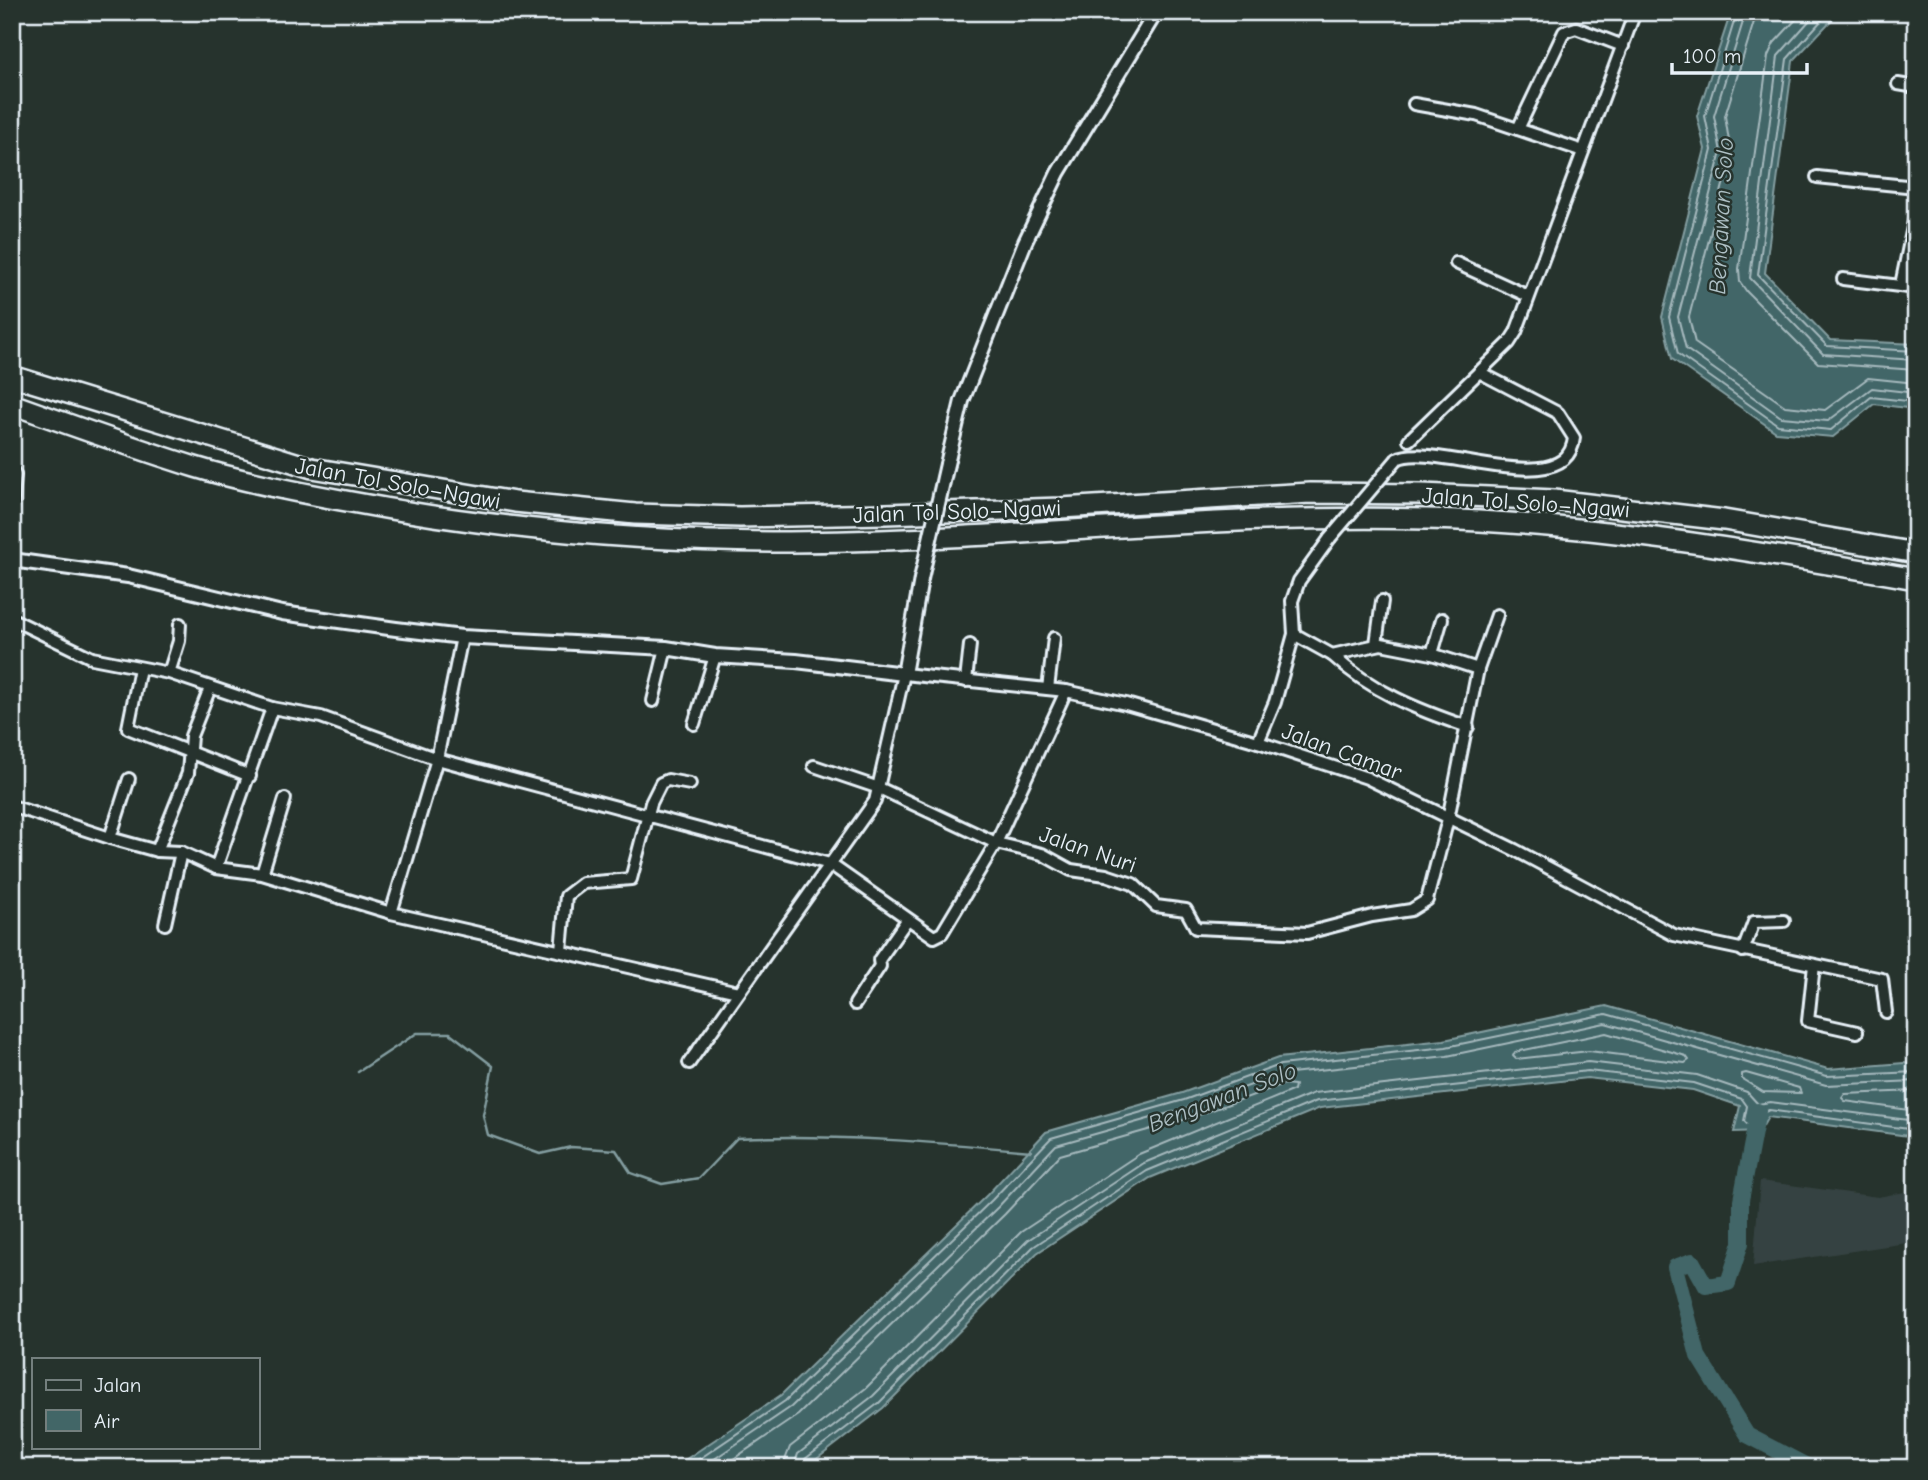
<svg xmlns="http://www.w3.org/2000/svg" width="1928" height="1480" viewBox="0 0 1928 1480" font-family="'Comic Neue',sans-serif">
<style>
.built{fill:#364342}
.water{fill:#426667;stroke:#849ea1;stroke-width:2}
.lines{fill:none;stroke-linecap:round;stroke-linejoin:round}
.shore{stroke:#a6b9be;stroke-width:2}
.stream{stroke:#849ea1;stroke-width:2.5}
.river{stroke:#426667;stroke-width:16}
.minor-casing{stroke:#e8f1f8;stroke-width:16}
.tertiary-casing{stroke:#e8f1f8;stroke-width:18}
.motorway-casing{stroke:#e8f1f8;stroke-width:24}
.minor{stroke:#26332d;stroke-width:10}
.tertiary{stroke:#26332d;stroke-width:12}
.motorway{stroke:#26332d;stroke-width:19}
.minor-bridge-casing{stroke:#e8f1f8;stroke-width:16;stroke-linecap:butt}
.tertiary-bridge-casing{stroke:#e8f1f8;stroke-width:18;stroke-linecap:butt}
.minor-bridge{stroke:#26332d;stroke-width:10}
.tertiary-bridge{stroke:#26332d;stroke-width:12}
.labels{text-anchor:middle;stroke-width:5;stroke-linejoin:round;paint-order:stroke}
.street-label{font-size:23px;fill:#e8f1f8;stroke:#26332d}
.water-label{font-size:24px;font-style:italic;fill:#aec0c5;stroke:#26332d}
</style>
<rect width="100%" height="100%" fill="#26332d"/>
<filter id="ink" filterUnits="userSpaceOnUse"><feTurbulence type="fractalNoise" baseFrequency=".0143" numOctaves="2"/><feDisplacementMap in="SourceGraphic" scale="14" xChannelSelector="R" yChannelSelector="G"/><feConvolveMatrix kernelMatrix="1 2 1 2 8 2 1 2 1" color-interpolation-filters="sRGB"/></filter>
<g filter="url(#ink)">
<polygon class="built" points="1760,1181 1878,1197 1916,1190 1916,1246 1913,1242 1753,1266"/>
<g class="water">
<polygon points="1731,12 1839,12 1793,61 1765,273 1830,340 1916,344 1916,409 1874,404 1833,437 1776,432 1672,359 1662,317 1705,149 1697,116"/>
<polygon points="1606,1006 1828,1069 1904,1063 1916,1065 1916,1137 1768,1117 1760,1131 1734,1132 1740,1106 1693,1090 1587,1078 1320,1108 1150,1178 1037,1253 883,1408 805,1468 673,1468 781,1395 987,1195 1046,1132 1182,1093 1278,1058 1444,1040"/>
</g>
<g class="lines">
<g class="shore">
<polyline points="1737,12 1705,116 1712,150 1669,317 1678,354 1778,425 1831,430 1871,397 1916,402"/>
<polyline points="1746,12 1714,116 1721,152 1678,317 1686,349 1781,417 1828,421 1872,388 1916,393"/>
<polyline points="1757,12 1725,116 1731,154 1689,317 1695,343 1785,406 1825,410 1868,378 1916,383"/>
<polyline points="1803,12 1774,43 1768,56 1739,269 1740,282 1747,292 1818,363 1916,370"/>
<polyline points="1817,12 1778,56 1750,278 1823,354 1916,360"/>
<polyline points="1829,12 1787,59 1758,275 1827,346 1916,351"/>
<polygon points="1606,1033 1686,1056 1689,1060 1685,1063 1589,1051 1516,1059 1513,1056 1515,1052"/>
<polygon points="1746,1073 1799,1088 1801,1093 1763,1092 1742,1079 1742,1074"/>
<polyline points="1916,1091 1845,1094 1842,1098 1845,1101 1916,1111"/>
<polyline points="686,1468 785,1401 992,1200 1051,1138 1184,1100 1280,1065 1446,1047 1606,1014 1827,1076 1916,1072"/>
<polyline points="701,1468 791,1407 998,1207 1056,1145 1187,1108 1282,1074 1447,1056 1605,1023 1826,1085 1916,1081"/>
<polyline points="720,1468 798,1415 1005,1214 1060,1155 1190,1118 1284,1084 1295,1085 1294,1090 1139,1154 1021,1232 866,1388 790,1447 782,1468"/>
<polyline points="793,1468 798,1454 873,1396 1028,1240 1144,1163 1314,1093 1588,1062 1697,1075 1747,1092 1758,1104 1770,1102 1916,1121"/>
<polyline points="802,1468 805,1459 879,1403 1033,1247 1147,1171 1317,1101 1588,1071 1694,1083 1742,1099 1747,1106 1744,1121 1747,1124 1755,1124 1763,1113 1769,1110 1916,1130"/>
</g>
<path class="stream" d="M358 1072 417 1033H450L493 1066 483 1115 488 1135 540 1154 571 1147 616 1150 631 1173 662 1184 699 1178 737 1138C835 1134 933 1142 1031 1151"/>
<polyline class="river" points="1758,1111 1741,1200 1741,1243 1728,1283 1706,1286 1692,1261 1675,1267 1698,1356 1747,1435 1811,1468"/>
<defs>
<g id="minor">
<polyline points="1898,84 1916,87"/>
<polyline points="1414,104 1476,115 1583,151"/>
<polyline points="1518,129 1564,32 1576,28 1623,46"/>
<polyline points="1817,177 1916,187"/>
<polyline points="1456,263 1528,296"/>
<polyline points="1843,279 1916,288"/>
<polyline points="1901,285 1916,212"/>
<polyline points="1409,440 1509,343 1516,332 1635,12"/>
<path d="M1397 459C1432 440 1567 504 1574 438L1558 413 1479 372"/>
<polyline points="12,470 15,475 12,511"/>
<polyline points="12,619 92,658 169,673 272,708 321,717 437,759 830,864 934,937 942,933 996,843 1066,691"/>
<polyline points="1294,634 1332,655 1381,644 1432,654 1478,669"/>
<polyline points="1376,644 1382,601"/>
<polyline points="1432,654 1442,619"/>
<path d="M1332 655C1372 692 1418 710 1468 727"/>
<polyline points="140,668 128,728 250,776"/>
<polyline points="169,673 179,641 180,624"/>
<polyline points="966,681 970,645"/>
<polyline points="1048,689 1054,638"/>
<polyline points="653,701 666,648"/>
<polyline points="694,724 715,656"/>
<polyline points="1258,742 1275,702 1294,634 1292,601 1299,581 1330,538"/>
<polyline points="814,766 879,788 996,843 1042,854 1071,870 1106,875 1133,884 1156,906 1186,910 1196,928 1307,933 1372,916 1411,910 1427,900 1448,819 1478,669 1497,615"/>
<polyline points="12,806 110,838 157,851 181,852 216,868 262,874 391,913 738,992"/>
<polyline points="110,838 129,779"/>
<polyline points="157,851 188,773 191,736 210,688"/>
<polyline points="216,868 272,708"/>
<polyline points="262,874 285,799"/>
<polyline points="391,913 437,759 462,637"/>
<polyline points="165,924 181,852"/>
<polyline points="561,950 566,896 583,883 631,879 651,803 661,783 668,780 690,784"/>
<polyline points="1743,951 1754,922 1784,921"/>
<polyline points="1814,965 1808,1021 1857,1032"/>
<polyline points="855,1004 880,966 879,960 907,920"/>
<polyline points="689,1063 875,801 904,674 1066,691 1126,704 1258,742 1367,778 1515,850 1674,935 1882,979 1886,1012"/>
</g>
<g id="tertiary">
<polyline points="947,464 962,401 1025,242 1058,173 1156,12"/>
<polyline points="12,560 128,576 282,613 396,629 462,637 666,648 715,656 796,661 904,674 921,579"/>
</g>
<g id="motorway">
<polyline points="12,376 312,468 515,502 635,514 740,517 886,514 1061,508 1310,493 1422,494 1554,500 1724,520 1916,553"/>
<path d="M12 404C73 426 134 448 195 467 244 482 296 492 346 501 492 529 640 542 789 542 1002 541 1214 513 1427 519 1592 523 1753 551 1916 579"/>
</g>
</defs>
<use href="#minor" class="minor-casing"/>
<use href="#tertiary" class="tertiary-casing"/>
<use href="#motorway" class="motorway-casing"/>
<use href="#minor" class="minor"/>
<use href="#tertiary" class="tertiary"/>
<use href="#motorway" class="motorway"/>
<defs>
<polyline id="minor-bridge" points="1330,538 1397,459"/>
<polyline id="tertiary-bridge" points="921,579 947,464"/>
</defs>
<use href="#minor-bridge" class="minor-bridge-casing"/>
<use href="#tertiary-bridge" class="tertiary-bridge-casing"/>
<use href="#minor-bridge" class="minor-bridge"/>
<use href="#tertiary-bridge" class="tertiary-bridge"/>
</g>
</g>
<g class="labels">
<g class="street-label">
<text transform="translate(398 483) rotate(10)" y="8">Jalan Tol Solo–Ngawi</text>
<text transform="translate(1526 502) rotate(4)" y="8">Jalan Tol Solo–Ngawi</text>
<text transform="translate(957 511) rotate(-2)" y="8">Jalan Tol Solo–Ngawi</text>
<text transform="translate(1342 751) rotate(20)" y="8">Jalan Camar</text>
<text transform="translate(1088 849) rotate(19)" y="8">Jalan Nuri</text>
</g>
<g class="water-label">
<text transform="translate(1721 216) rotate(-87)" y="8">Bengawan Solo</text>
<text transform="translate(1222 1097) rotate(-21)" y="8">Bengawan Solo</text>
</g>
</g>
<rect width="1928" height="1480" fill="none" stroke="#26332d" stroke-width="42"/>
<rect x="21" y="21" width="1886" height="1438" fill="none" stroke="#e8f1f8" stroke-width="2.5" filter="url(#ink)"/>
<rect x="32" y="1358" width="228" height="91" fill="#26332d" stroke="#747f7e" stroke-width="2"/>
<rect x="46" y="1380" width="35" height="10" fill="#26332d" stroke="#747f7e" stroke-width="2"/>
<text x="94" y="1392" font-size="21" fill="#e8f1f8">Jalan</text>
<rect x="46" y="1410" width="35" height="21" fill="#426667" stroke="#747f7e" stroke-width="2"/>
<text x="94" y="1428" font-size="21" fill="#e8f1f8">Air</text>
<path d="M1672 63v10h135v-10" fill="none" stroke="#e8f1f8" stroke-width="3.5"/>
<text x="1683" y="63" font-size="21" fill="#e8f1f8" stroke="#26332d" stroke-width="5" paint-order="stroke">100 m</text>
</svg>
